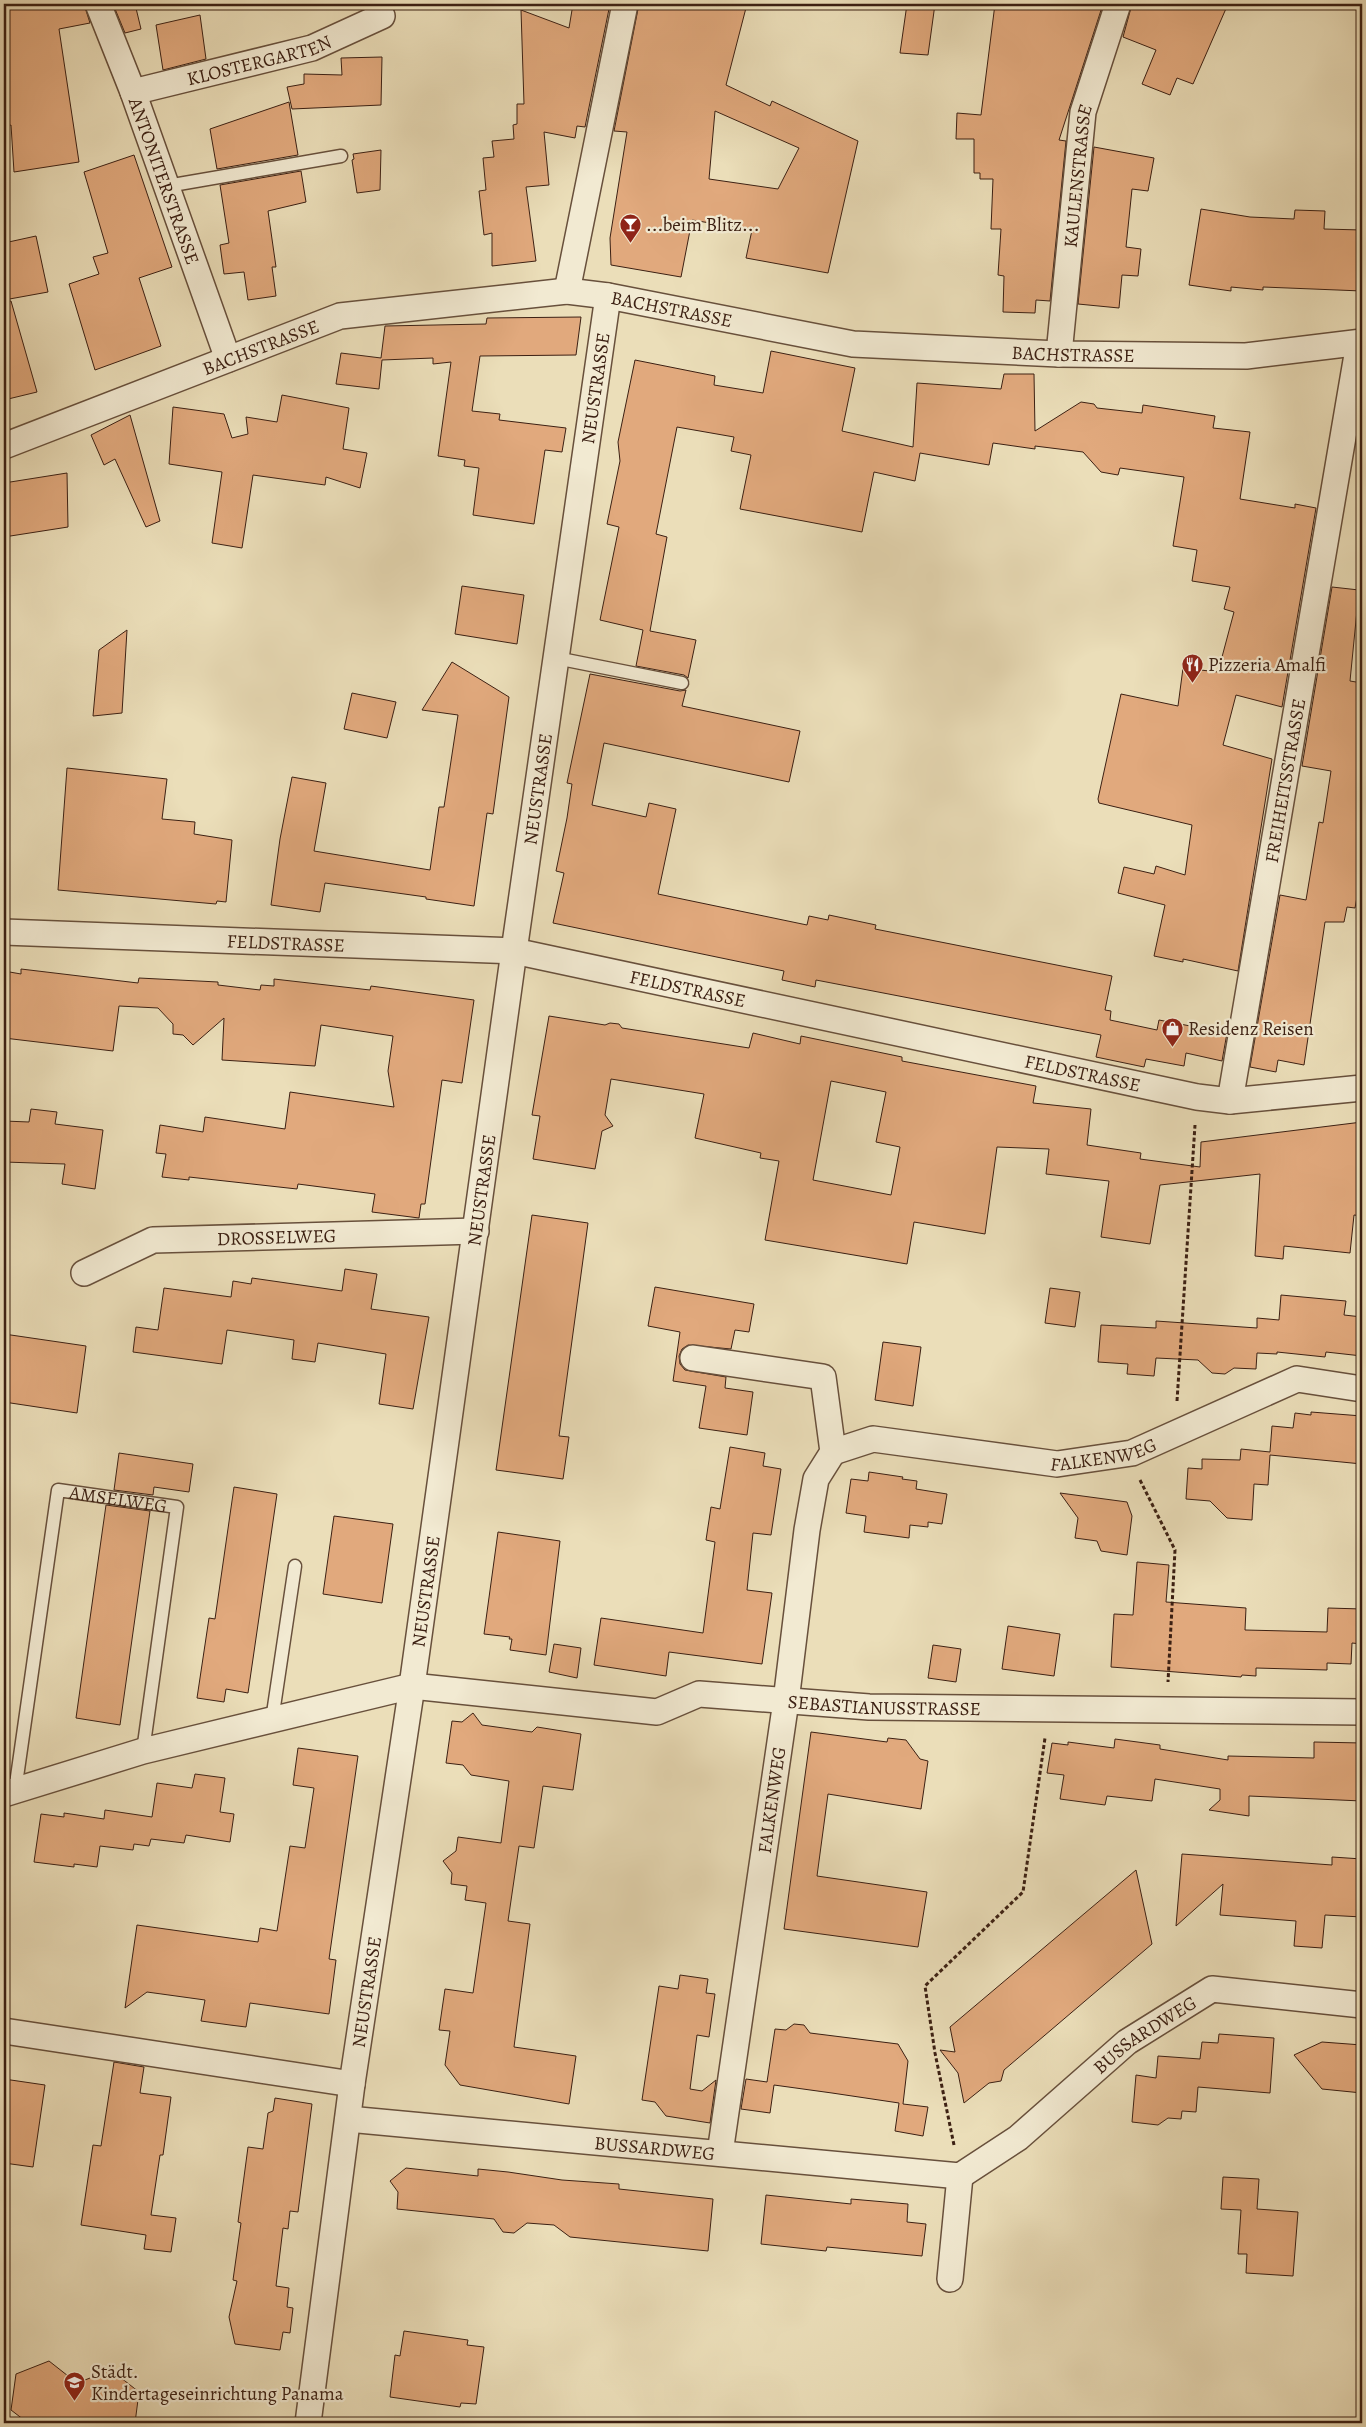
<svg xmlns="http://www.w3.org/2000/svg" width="1366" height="2427" viewBox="0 0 1366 2427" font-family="Alegreya,serif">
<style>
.building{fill:#e1a97d;stroke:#3c2013;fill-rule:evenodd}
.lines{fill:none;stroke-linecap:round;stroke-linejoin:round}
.service-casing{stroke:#68503c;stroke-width:15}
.minor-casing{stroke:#68503c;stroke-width:28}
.path{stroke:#3c2013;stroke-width:3;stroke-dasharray:4 2.5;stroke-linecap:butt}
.service{stroke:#f2ead2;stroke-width:12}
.minor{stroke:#f2ead2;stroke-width:25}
.labels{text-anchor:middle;stroke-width:4.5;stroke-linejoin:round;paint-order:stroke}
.street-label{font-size:19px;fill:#3c2013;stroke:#f2ead2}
.poi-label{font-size:19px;fill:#3c2013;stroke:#f2ead2;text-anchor:start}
</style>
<rect width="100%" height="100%" fill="#ebdeb9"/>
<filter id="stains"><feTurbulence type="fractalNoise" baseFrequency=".004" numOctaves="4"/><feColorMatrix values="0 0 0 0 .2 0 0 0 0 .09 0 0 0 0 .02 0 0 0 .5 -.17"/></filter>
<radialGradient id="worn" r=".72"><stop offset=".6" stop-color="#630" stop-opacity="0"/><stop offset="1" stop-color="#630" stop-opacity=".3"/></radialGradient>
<g class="building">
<polygon points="4,4 84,4 90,23 59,29 79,162 14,172 11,125 4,127"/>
<polygon points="113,4 135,4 141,29 125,33"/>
<polygon points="573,4 610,4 585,127 577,126 575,138 544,132 549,185 526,187 536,261 492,266 492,233 484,235 479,191 486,190 483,158 494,157 492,141 514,139 513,125 517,124 517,104 524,104 521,10 569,28"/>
<path d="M639 4H747L726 85 770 106 772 101 858 141 828 273 746 258 752 230 692 220 681 277 611 265 610 238 627 132 614 131ZM715 111 799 148 778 189 709 179Z"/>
<polygon points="907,4 935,4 928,55 900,53"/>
<polygon points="995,4 1103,4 1059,140 1066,141 1050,301 1036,300 1035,313 1003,312 1004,276 998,275 1001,229 991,229 993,179 980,179 980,173 974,173 974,139 956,139 957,113 981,115"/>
<polygon points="1132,4 1228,4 1193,84 1177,78 1170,95 1142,84 1156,50 1123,37"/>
<polygon points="200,15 206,59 163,70 156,25"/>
<polygon points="382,57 381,105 292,109 287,87 304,84 304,74 342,75 341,58"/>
<polygon points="289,102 298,155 217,169 210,129"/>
<polygon points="1094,147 1154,158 1148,191 1132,189 1126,247 1141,249 1138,276 1122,275 1119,308 1078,304"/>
<polygon points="381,150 380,190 357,193 352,160 354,159 353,154"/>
<polygon points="134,155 172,267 139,278 161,346 95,370 69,284 99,274 93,257 108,253 84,172"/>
<polygon points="301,171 306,202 268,211 276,267 272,267 276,296 248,300 244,272 224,274 220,245 229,243 220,185"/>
<polygon points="1201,209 1250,217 1294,219 1295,210 1325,211 1324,229 1362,230 1362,291 1263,287 1263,290 1231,287 1231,291 1189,285"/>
<polygon points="36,236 48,292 4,300 4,243"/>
<polygon points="11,301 37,392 4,400 4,302"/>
<polygon points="581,317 576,355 480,356 472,411 500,414 499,420 566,428 562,452 545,450 534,524 473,515 479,468 464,466 465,460 438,456 451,362 433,364 433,358 382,360 379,389 336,384 341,353 381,358 385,326 486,324 487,318"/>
<polygon points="771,351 855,368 842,431 913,447 917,383 1001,389 1004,374 1034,374 1035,431 1081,402 1094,404 1097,408 1142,413 1143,405 1215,416 1213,428 1250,432 1240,499 1295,508 1295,504 1316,508 1282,707 1236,695 1223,745 1272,759 1238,971 1183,959 1183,962 1154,956 1165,905 1118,893 1124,867 1154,874 1156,866 1185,875 1192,825 1099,803 1098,799 1121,694 1178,706 1183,668 1218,672 1234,612 1224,609 1230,587 1192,581 1197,550 1173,546 1184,477 1120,468 1118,475 1101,472 1083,452 1035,446 1035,449 993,443 989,465 920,453 915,481 874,472 862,532 740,509 751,455 731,451 734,437 677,427 656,534 667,537 650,631 696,640 688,678 684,675 636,666 643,630 600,620 619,527 607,524 620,461 618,442 635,360 715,376 714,385 763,393"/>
<polygon points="282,395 349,408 343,449 367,453 360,488 326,477 325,485 253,475 242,548 212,543 222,472 169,464 173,407 224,414 232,438 248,434 246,417 277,422"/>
<polygon points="130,415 160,521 146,527 115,459 104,465 91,435"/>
<polygon points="67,473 68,527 4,537 4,483"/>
<polygon points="462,586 524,595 517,644 455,634"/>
<polygon points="1332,587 1359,590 1350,681 1362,683 1362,758 1357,790 1362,791 1362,869 1355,908 1347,907 1344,922 1325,922 1304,1065 1278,1060 1276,1072 1250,1067 1280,895 1306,900 1319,822 1323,823 1331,771 1302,766"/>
<polygon points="127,630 122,713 93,716 99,650"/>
<polygon points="452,662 509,697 493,814 487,813 474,906 426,899 426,897 325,883 320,912 271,905 280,839 292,777 326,783 314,851 430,870 439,807 444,807 458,715 422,710"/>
<polygon points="590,674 680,691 686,690 682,706 800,731 789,782 604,743 592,805 646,817 649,803 676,809 658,894 807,925 809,916 828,920 829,915 876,925 875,929 1112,976 1105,1010 1111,1011 1110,1020 1157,1030 1159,1020 1227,1033 1222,1061 1186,1053 1184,1066 1146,1059 1144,1067 1096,1057 1101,1035 816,980 815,987 782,980 784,971 553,923 564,873 556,871 567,818 572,784 567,783"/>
<polygon points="352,693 396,702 387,738 344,729"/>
<polygon points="67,768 167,779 162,819 195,822 194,834 232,840 226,902 217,901 216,904 58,890"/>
<polygon points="21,969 138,983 139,978 218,982 218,985 260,990 261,985 274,986 274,979 370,990 371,986 474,1000 462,1083 442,1080 425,1204 421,1204 419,1218 372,1212 375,1194 298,1184 297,1189 189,1177 189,1180 162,1177 166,1154 156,1153 160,1125 203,1132 205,1117 285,1129 290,1092 394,1107 388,1071 393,1036 321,1025 315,1066 222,1060 224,1018 193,1045 183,1035 173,1034 173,1024 158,1008 119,1006 113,1051 4,1038 4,971 21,974"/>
<path d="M549 1016 605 1025 610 1023 619 1024 622 1028 749 1048 753 1033 800 1044 801 1036 902 1057V1061L1036 1086 1033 1103 1091 1109 1087 1145 1141 1153 1140 1159 1200 1167 1201 1142 1362 1122V1216L1354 1215 1350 1253 1284 1246 1283 1259 1255 1256 1260 1174 1160 1185 1150 1244 1101 1237 1109 1181 1046 1174 1049 1149 997 1147 985 1234 914 1222 907 1264 765 1240 779 1161 760 1158 761 1153 695 1138 704 1094 611 1079 605 1115 613 1126 602 1131 595 1169 533 1159 540 1116 532 1115ZM831 1081 886 1092 876 1142 900 1147 891 1195 813 1180Z"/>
<polygon points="31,1109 57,1112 55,1124 103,1130 95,1189 62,1184 65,1164 4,1162 4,1121 29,1122"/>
<polygon points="532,1215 588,1223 559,1436 569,1437 563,1479 496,1470"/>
<polygon points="345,1269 377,1274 371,1309 429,1317 413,1409 379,1404 386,1354 318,1343 315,1362 292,1359 294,1340 227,1330 222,1364 133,1352 136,1327 158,1330 164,1288 231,1297 233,1281 251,1284 252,1278 342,1291"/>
<polygon points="655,1287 754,1304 749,1332 735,1330 731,1349 688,1345 682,1349 679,1356 680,1364 685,1370 726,1377 725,1388 753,1392 747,1435 699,1428 706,1386 673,1381 680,1332 648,1326"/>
<polygon points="1050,1288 1080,1292 1075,1327 1045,1323"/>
<polygon points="1281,1295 1346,1301 1344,1315 1362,1317 1362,1356 1326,1352 1325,1357 1277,1352 1277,1354 1257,1353 1256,1369 1234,1368 1225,1374 1212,1373 1198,1360 1156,1358 1154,1376 1127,1374 1128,1364 1098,1362 1101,1325 1156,1328 1156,1321 1257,1328 1257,1318 1279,1320"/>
<polygon points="4,1334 86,1346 77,1413 4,1402"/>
<polygon points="883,1342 921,1347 913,1406 875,1400"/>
<polygon points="1311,1412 1362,1416 1362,1464 1270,1455 1268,1485 1254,1484 1252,1520 1227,1518 1210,1501 1186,1499 1188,1468 1202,1469 1202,1459 1240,1460 1241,1449 1270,1452 1272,1426 1293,1428 1295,1413 1311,1415"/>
<polygon points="730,1447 765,1453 763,1466 781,1469 771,1535 753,1533 747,1590 772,1593 762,1664 669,1652 666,1676 594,1665 601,1618 703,1633 715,1542 706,1540 711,1507 720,1509"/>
<polygon points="119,1453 193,1464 189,1492 154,1487 153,1495 114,1490"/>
<polygon points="869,1472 903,1477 902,1479 917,1481 916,1489 947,1494 942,1524 928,1522 928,1527 910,1525 909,1538 864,1532 866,1516 846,1513 851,1479 868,1481"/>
<polygon points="234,1487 277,1494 248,1693 226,1689 224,1702 197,1698 209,1618 215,1619"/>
<polygon points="1060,1493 1127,1502 1132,1516 1127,1555 1101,1551 1097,1541 1075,1538 1078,1518"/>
<polygon points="106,1505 150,1511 120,1725 76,1718"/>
<polygon points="334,1516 393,1524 382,1603 323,1594"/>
<polygon points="498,1532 560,1541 546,1655 510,1650 512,1639 509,1639 510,1637 484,1634"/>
<polygon points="1137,1562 1169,1565 1166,1602 1246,1608 1245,1630 1327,1632 1328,1608 1362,1609 1362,1644 1352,1643 1351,1664 1327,1663 1327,1670 1256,1668 1256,1676 1242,1675 1241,1677 1111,1667 1114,1614 1133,1615"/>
<polygon points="1008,1626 1060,1634 1054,1676 1002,1669"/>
<polygon points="554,1644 581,1648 577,1678 549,1672"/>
<polygon points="933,1645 961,1649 956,1682 928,1678"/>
<polygon points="473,1713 482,1725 532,1732 537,1727 581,1734 573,1790 543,1786 534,1848 519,1846 508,1921 530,1924 514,2047 576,2056 569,2104 460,2085 445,2065 450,2031 439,2030 445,1989 473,1993 486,1903 465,1900 467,1886 451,1884 452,1873 443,1861 456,1851 458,1837 501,1843 509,1781 471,1775 463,1765 446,1763 452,1721 462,1722"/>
<polygon points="811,1732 887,1742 888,1738 906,1740 920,1759 928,1761 921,1809 828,1794 817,1876 927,1892 918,1947 784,1929"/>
<polygon points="1115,1739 1160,1745 1160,1749 1228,1760 1228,1756 1314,1758 1314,1742 1362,1743 1362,1801 1249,1796 1249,1816 1209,1810 1220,1800 1220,1789 1155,1779 1152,1801 1107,1796 1105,1805 1060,1799 1064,1775 1047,1773 1052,1743 1068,1745 1068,1742 1114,1748"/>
<polygon points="298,1748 358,1756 329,1959 336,1960 329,2014 250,2003 246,2027 230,2025 201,2021 205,2000 147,1992 125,2008 137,1925 258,1942 260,1928 277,1931 290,1846 305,1848 314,1788 293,1785"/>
<polygon points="195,1774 225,1778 220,1812 234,1814 230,1842 186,1835 184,1843 151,1839 149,1846 134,1844 133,1850 100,1846 97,1867 74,1864 74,1867 34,1862 41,1814 64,1817 64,1813 104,1819 105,1810 152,1817 157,1783 192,1788"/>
<polygon points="1182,1854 1332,1865 1332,1857 1362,1859 1362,1917 1325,1915 1322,1948 1294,1946 1296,1921 1220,1915 1223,1884 1176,1926"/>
<polygon points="1136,1870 1152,1944 1004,2070 1001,2081 989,2083 964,2103 958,2073 940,2050 955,2052 950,2027"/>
<polygon points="680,1975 708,1979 706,1993 715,1994 709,2037 697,2035 690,2089 702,2091 716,2080 710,2123 666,2116 655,2102 642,2100 659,1986 678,1989"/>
<polygon points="794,2024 804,2025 810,2033 898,2044 908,2061 903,2104 928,2107 923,2136 895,2131 899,2103 832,2093 774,2085 770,2113 741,2109 746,2079 767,2082 775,2029 786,2030"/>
<polygon points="1219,2034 1274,2038 1270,2093 1198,2087 1196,2112 1182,2111 1181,2119 1168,2118 1158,2125 1132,2122 1136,2075 1156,2078 1158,2056 1200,2059 1202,2042 1218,2043"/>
<polygon points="1322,2042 1362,2045 1362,2093 1322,2089 1294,2055"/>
<polygon points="114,2062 144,2067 140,2093 171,2097 163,2155 160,2155 151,2215 176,2218 171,2252 144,2249 146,2235 81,2225 93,2145 101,2146"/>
<polygon points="4,2079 45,2085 33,2167 4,2163"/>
<polygon points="275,2098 312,2104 298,2212 290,2211 288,2229 283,2228 276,2286 289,2288 287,2307 293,2308 290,2333 283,2332 280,2350 235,2344 229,2317 237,2281 233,2280 241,2223 238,2222 248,2147 263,2149 268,2113 273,2111"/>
<polygon points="406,2168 478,2176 478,2169 508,2172 562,2180 619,2184 619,2189 713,2199 708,2251 570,2237 554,2225 527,2223 514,2233 503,2232 494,2219 397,2209 398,2192 390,2181"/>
<polygon points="1223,2177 1259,2179 1257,2209 1298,2212 1293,2276 1246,2273 1247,2254 1238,2254 1241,2210 1221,2209"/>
<polygon points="766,2195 851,2204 851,2199 908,2204 907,2222 926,2224 922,2256 827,2247 826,2251 761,2244"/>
<polygon points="404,2331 468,2340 467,2345 484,2347 476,2404 461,2403 460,2407 390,2397 395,2355 400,2356"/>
<polygon points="49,2361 77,2383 111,2370 139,2392 135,2423 28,2423 11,2410 16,2374"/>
</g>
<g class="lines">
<defs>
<g id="service">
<polyline points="167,186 341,156"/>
<polyline points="556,658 682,683"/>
<polyline points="272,1720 295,1566"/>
<path id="s1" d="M15 1791 58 1490 177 1507 143 1751"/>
</g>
<g id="minor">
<path id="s2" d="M98 4 133 92 228 359"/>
<path id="s3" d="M133 92 312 48 382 16"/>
<polyline points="567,291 625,4"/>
<path id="s4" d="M1059 354 1083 112 1118 4"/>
<path id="s5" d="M4 446 340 316 567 291 608 296 853 344 1059 354 1246 356 1362 342"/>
<path id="s6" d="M4 932 514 951 1197 1097 1230 1101 1362 1088"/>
<path id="s7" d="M1230 1101 1359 343"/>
<path id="s8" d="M84 1273 153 1240 476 1231"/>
<polyline points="693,1358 823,1377 833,1452 816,1479 807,1530 786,1701 720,2153"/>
<path id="s9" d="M833 1452 873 1439 1057 1464 1132 1453 1297 1379 1362 1389"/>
<path id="s10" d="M4 1794 143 1751 412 1686 657 1712 699 1694 869 1707 1362 1712"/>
<polyline points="4,2031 352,2084"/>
<path id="s11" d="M348 2119 960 2176 1018 2138 1127 2042 1212 1989 1362 2005"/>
<polyline points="950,2279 960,2176"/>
<path id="s12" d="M308 2423 352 2084 412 1686 514 951 608 296"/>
</g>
</defs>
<use href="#service" class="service-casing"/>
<use href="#minor" class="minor-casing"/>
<g class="path">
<polyline points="1177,1401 1195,1125"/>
<polyline points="1140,1480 1175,1550 1168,1682"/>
<polyline points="954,2145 935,2053 925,1986 1023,1892 1045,1738"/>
</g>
<use href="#service" class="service"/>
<use href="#minor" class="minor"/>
</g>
<defs>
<symbol id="bar-pin" viewBox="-11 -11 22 30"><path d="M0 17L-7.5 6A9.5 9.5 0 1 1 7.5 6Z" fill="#8f2418" stroke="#f2ead2"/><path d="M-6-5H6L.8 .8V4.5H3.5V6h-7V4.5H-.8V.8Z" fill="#fff"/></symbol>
<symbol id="restaurant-pin" viewBox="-11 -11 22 30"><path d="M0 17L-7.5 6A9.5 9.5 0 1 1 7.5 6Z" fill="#8f2418" stroke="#f2ead2"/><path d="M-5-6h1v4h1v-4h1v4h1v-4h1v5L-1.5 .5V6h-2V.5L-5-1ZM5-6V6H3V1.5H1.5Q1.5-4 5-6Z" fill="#fff"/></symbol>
<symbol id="shop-pin" viewBox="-11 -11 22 30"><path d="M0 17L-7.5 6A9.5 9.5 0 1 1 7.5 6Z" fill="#8f2418" stroke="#f2ead2"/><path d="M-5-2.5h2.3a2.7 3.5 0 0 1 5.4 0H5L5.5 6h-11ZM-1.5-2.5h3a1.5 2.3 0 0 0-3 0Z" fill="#fff"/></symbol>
<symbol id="school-pin" viewBox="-11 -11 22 30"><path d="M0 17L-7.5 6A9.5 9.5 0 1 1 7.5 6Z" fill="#8f2418" stroke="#f2ead2"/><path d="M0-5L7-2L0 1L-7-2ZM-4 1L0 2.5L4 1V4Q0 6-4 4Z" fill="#fff"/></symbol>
</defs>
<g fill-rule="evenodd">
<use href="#bar-pin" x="618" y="212" width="25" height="34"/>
<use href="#restaurant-pin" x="1180" y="652" width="25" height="34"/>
<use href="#shop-pin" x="1160" y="1016" width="25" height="34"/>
<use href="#school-pin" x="62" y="2370" width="25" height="34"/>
</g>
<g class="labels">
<g class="street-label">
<text dy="7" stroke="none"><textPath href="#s3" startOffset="130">KLOSTERGARTEN</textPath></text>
<text dy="7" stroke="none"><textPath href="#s4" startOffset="179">KAULENSTRASSE</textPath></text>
<text dy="7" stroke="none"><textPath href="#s2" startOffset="189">ANTONITERSTRASSE</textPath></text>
<text dy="7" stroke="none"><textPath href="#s5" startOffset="695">BACHSTRASSE</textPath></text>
<text dy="7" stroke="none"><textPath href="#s5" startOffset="275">BACHSTRASSE</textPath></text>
<text dy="7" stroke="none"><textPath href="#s5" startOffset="1100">BACHSTRASSE</textPath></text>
<text dy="7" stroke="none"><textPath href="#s12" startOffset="2055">NEUSTRASSE</textPath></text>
<text dy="7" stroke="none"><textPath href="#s7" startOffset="325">FREIHEITSSTRASSE</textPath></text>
<text dy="7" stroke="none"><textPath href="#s12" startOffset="1650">NEUSTRASSE</textPath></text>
<text dy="7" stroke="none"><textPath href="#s6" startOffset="282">FELDSTRASSE</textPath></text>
<text dy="7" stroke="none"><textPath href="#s6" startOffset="688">FELDSTRASSE</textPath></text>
<text dy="7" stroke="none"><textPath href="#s6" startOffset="1092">FELDSTRASSE</textPath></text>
<text dy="7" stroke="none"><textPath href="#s12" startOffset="1245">NEUSTRASSE</textPath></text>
<text dy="7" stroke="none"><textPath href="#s8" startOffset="200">DROSSELWEG</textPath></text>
<text dy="7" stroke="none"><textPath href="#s9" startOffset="275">FALKENWEG</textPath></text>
<text dy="7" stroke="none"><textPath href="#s1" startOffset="365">AMSELWEG</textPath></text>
<text dy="7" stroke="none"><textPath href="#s12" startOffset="840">NEUSTRASSE</textPath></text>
<text dy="7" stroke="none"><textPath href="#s10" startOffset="900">SEBASTIANUSSTRASSE</textPath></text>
<text transform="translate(771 1800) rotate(-82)" y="7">FALKENWEG</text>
<text dy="7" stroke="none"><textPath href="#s12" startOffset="435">NEUSTRASSE</textPath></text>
<text dy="7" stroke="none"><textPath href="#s11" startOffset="848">BUSSARDWEG</textPath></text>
<text dy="7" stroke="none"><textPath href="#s11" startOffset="308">BUSSARDWEG</textPath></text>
</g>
<g class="poi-label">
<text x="646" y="231">...beim Blitz...</text>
<text x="1208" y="671">Pizzeria Amalfi</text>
<text x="1188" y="1035">Residenz Reisen</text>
<text x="91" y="2378">Städt.<tspan x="91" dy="22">Kindertageseinrichtung Panama</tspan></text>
</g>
</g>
<rect width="1366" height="2427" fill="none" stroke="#ebdeb9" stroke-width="20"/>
<rect x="5" y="5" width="1356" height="2417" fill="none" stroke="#3c2013" stroke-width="2.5"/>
<rect x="10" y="10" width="1346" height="2407" fill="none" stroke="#3c2013"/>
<rect width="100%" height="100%" filter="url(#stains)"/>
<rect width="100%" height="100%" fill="url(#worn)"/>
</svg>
